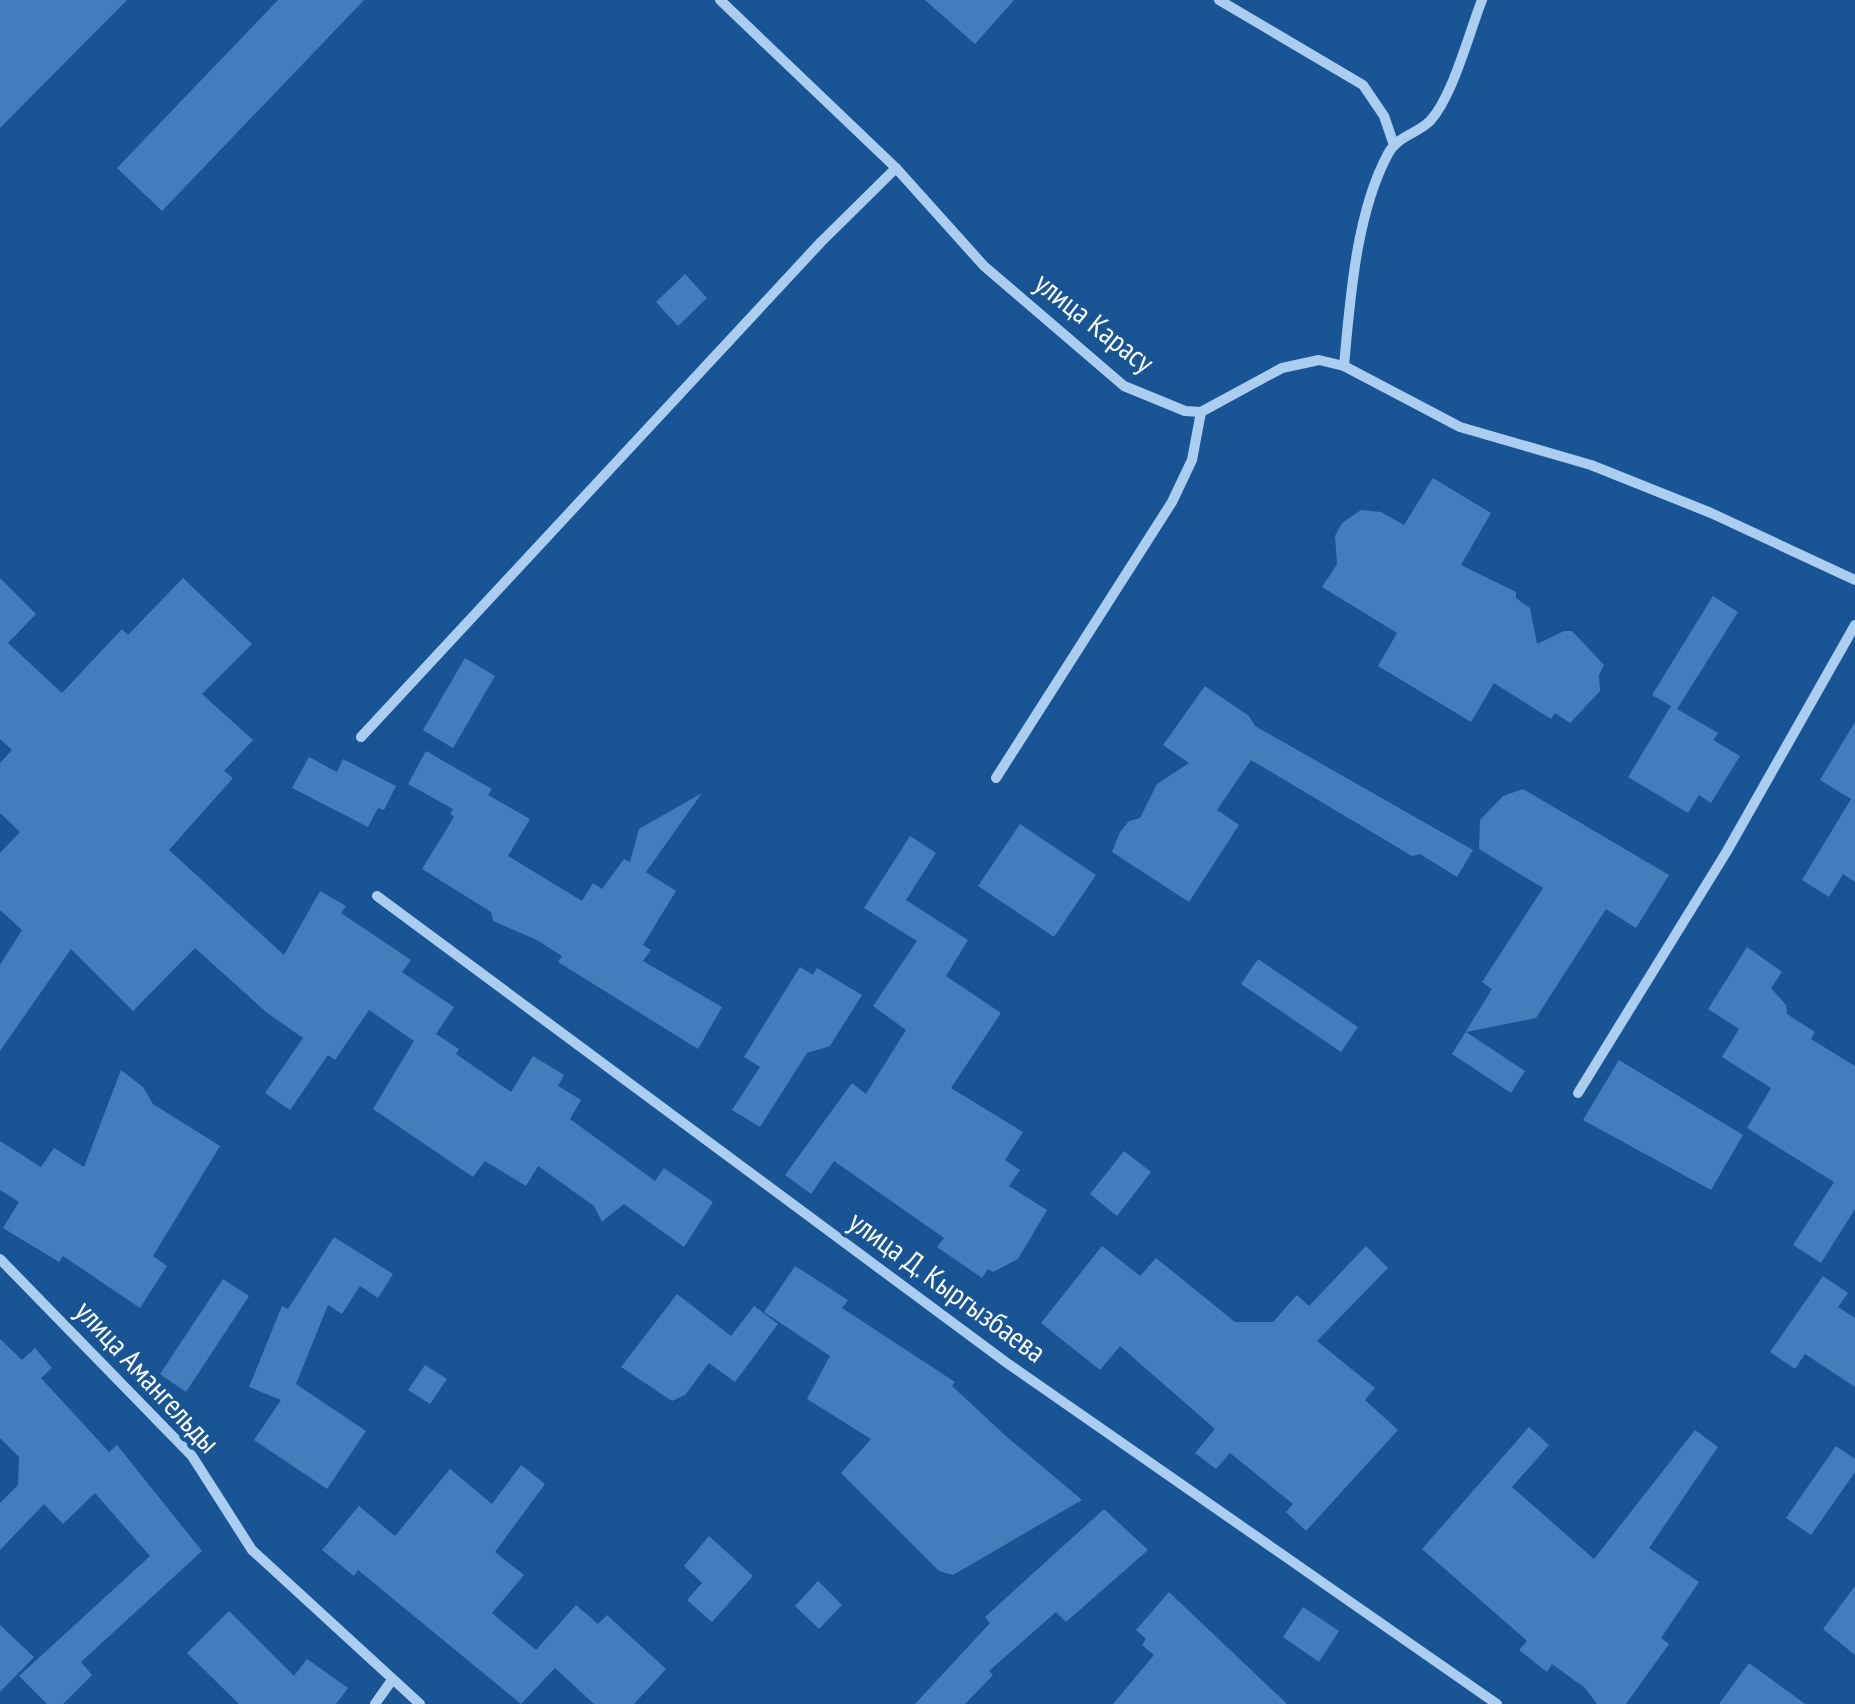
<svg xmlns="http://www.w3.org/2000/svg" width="1855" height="1704" viewBox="0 0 1855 1704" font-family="'PT Sans Narrow',sans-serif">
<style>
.building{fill:#427ebb}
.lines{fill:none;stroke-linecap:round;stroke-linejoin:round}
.street{stroke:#aacdf0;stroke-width:10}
.labels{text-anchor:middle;stroke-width:8;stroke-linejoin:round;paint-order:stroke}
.street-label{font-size:30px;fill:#fff;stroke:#195494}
</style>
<rect width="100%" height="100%" fill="#195494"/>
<g class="building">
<polygon points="0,0 127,0 0,128"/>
<polygon points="278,0 364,0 162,211 117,168"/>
<polygon points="925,0 1014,0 975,44"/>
<polygon points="685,274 707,298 678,326 656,302"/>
<polygon points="1433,478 1491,513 1461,565 1516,592 1516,598 1530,608 1537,644 1564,631 1572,631 1604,665 1599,675 1600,691 1570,723 1555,713 1551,719 1494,683 1471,722 1378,666 1397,633 1322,587 1337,564 1335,536 1342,523 1361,510 1381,512 1404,525"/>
<polygon points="0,578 36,614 8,643 62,693 122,629 128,635 183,578 252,644 202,694 253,740 224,771 233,778 169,850 284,955 320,891 346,906 341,913 411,960 402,972 454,1007 436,1034 459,1049 456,1054 511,1092 533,1056 564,1075 558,1086 581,1100 570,1119 655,1181 664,1168 713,1202 684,1247 624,1204 602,1222 594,1206 538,1166 526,1186 485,1161 473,1177 373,1109 414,1041 369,1010 335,1060 328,1055 290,1110 265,1093 303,1038 266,1012 195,948 133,1011 71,949 0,1051 0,965 22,930 0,910 0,853 20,832 0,813 0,763 12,750 0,739"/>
<polygon points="1713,596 1738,612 1677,709 1718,733 1713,740 1740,756 1711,803 1699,795 1688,813 1628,777 1671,706 1652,695"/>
<polygon points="465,658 495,676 453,748 423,730"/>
<polygon points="1205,686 1249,716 1255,726 1473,850 1457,877 1420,854 1412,856 1251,760 1217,810 1239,825 1189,902 1112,852 1120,832 1129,821 1140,818 1157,784 1189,763 1163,745"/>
<polygon points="1855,722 1855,882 1843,874 1829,897 1802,880 1851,799 1820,780"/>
<polygon points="426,751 492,789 488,795 530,819 508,856 582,901 593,883 602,889 624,859 630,862 639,829 702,793 646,872 676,891 643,945 651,950 643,961 722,1007 698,1049 558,962 562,956 537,940 493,921 491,912 422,869 454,817 450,814 453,809 408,784"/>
<polygon points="309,757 337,772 343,759 396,786 384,810 378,808 368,827 292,788"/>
<polygon points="1523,789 1669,875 1636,928 1606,909 1536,1018 1466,1032 1525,1071 1511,1093 1452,1054 1492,989 1482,982 1543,888 1479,849 1480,820 1503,796"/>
<polygon points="1020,824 1096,875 1054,937 978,886"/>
<polygon points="910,836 936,853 906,900 968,940 946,976 1001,1013 951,1088 1023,1132 1005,1160 1020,1170 1009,1186 1047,1210 1018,1259 993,1272 988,1269 982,1278 937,1247 944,1238 834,1161 811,1194 785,1175 852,1083 866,1094 906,1030 873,1006 917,941 864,908"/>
<polygon points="1747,947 1782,972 1771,988 1786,1005 1787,1014 1815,1032 1811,1039 1855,1066 1855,1209 1821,1263 1793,1245 1834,1182 1747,1128 1771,1088 1722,1057 1739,1029 1708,1009"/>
<polygon points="1258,959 1358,1027 1341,1052 1241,984"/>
<polygon points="800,967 813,975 817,968 862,995 830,1046 807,1053 760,1127 732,1110 760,1067 744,1057"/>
<polygon points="1619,1060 1743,1135 1711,1190 1583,1120"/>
<polygon points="121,1070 143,1087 153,1104 220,1146 153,1256 167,1266 140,1308 63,1256 59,1262 3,1228 19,1202 0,1190 0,1141 41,1167 54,1148 84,1167"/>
<polygon points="1124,1151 1151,1172 1117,1216 1090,1194"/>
<polygon points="334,1237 393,1274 378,1298 360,1286 342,1314 328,1305 296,1384 366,1431 327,1489 254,1440 281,1400 249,1387 282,1306 288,1309"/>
<polygon points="1102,1246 1140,1276 1156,1258 1235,1322 1273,1322 1297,1295 1309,1306 1366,1246 1388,1268 1317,1341 1375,1388 1365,1400 1398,1430 1306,1531 1286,1512 1293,1504 1230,1453 1216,1469 1195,1453 1215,1429 1120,1346 1100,1370 1041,1323"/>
<polygon points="795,1266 848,1300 842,1308 955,1382 952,1386 1007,1437 1082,1500 953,1575 939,1571 841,1473 871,1439 807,1399 830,1356 764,1312"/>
<polygon points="1823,1276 1848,1293 1838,1307 1855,1318 1855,1387 1805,1354 1795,1369 1770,1352"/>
<polygon points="223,1279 249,1296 186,1392 160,1374"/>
<polygon points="677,1294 731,1336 754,1306 778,1324 735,1382 709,1363 685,1395 672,1401 621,1367"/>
<polygon points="0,1339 22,1360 35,1348 52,1368 41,1378 109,1452 117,1445 202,1551 81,1662 92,1675 63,1704 47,1704 19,1676 150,1556 95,1493 63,1524 44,1504 0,1550 0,1503 18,1485 19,1457 0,1438"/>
<polygon points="425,1365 447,1379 430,1404 408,1390"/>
<polygon points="1529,1427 1549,1445 1512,1487 1594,1559 1695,1430 1718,1447 1649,1548 1699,1582 1661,1638 1669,1644 1626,1704 1597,1704 1585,1688 1552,1664 1547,1672 1519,1650 1527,1641 1422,1549"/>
<polygon points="1836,1446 1855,1459 1855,1472 1811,1535 1786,1518"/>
<polygon points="521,1465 545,1484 495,1552 524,1575 492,1613 536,1650 576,1605 598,1624 607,1615 666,1669 634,1704 594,1704 555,1668 521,1704 358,1570 354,1576 322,1550 359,1506 395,1536 450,1469 492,1504"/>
<polygon points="1104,1509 1148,1550 1066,1622 1056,1612 989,1671 993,1675 965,1704 915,1704 990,1623 985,1617"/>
<polygon points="709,1536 753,1576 712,1622 687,1600 702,1583 684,1566"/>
<polygon points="818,1581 842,1605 819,1629 795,1606"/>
<polygon points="1855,1586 1855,1655 1823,1629"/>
<polygon points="1169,1592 1287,1704 1113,1704 1154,1655 1142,1645 1146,1639 1136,1630"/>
<polygon points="1303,1607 1339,1631 1319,1662 1283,1637"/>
<polygon points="229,1611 294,1676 307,1659 348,1688 336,1704 239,1704 187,1653"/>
<polygon points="0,1625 34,1657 0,1692"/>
<polygon points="1749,1663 1805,1704 1719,1704"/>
</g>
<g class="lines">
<g class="street">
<polyline points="720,0 896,168 984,266 1124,386 1185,411 1201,412 1282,368 1319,360 1344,366 1460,427 1591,465 1711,513 1855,580"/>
<polyline points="1219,0 1363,85 1384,116 1394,145"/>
<path d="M1344 366C1350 300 1356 213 1388 154 1397 136 1417 134 1430 121 1453 96 1469 33 1482 0"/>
<polyline points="361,737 821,242 896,168"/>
<polyline points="996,778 1172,502 1192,460 1201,412"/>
<polyline points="377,896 1007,1363 1497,1704"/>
<polyline points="1578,1093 1727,851 1855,625"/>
<polyline points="0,1259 192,1456 252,1550 420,1704"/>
<polyline points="375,1704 392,1680"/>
</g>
</g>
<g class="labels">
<g class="street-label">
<text transform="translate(1094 323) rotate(38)" y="10">улица Карасу</text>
<text transform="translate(947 1287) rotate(36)" y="10">улица Д. Кыргызбаева</text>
<text transform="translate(147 1377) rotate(47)" y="10">улица Амангельды</text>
</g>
</g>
</svg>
